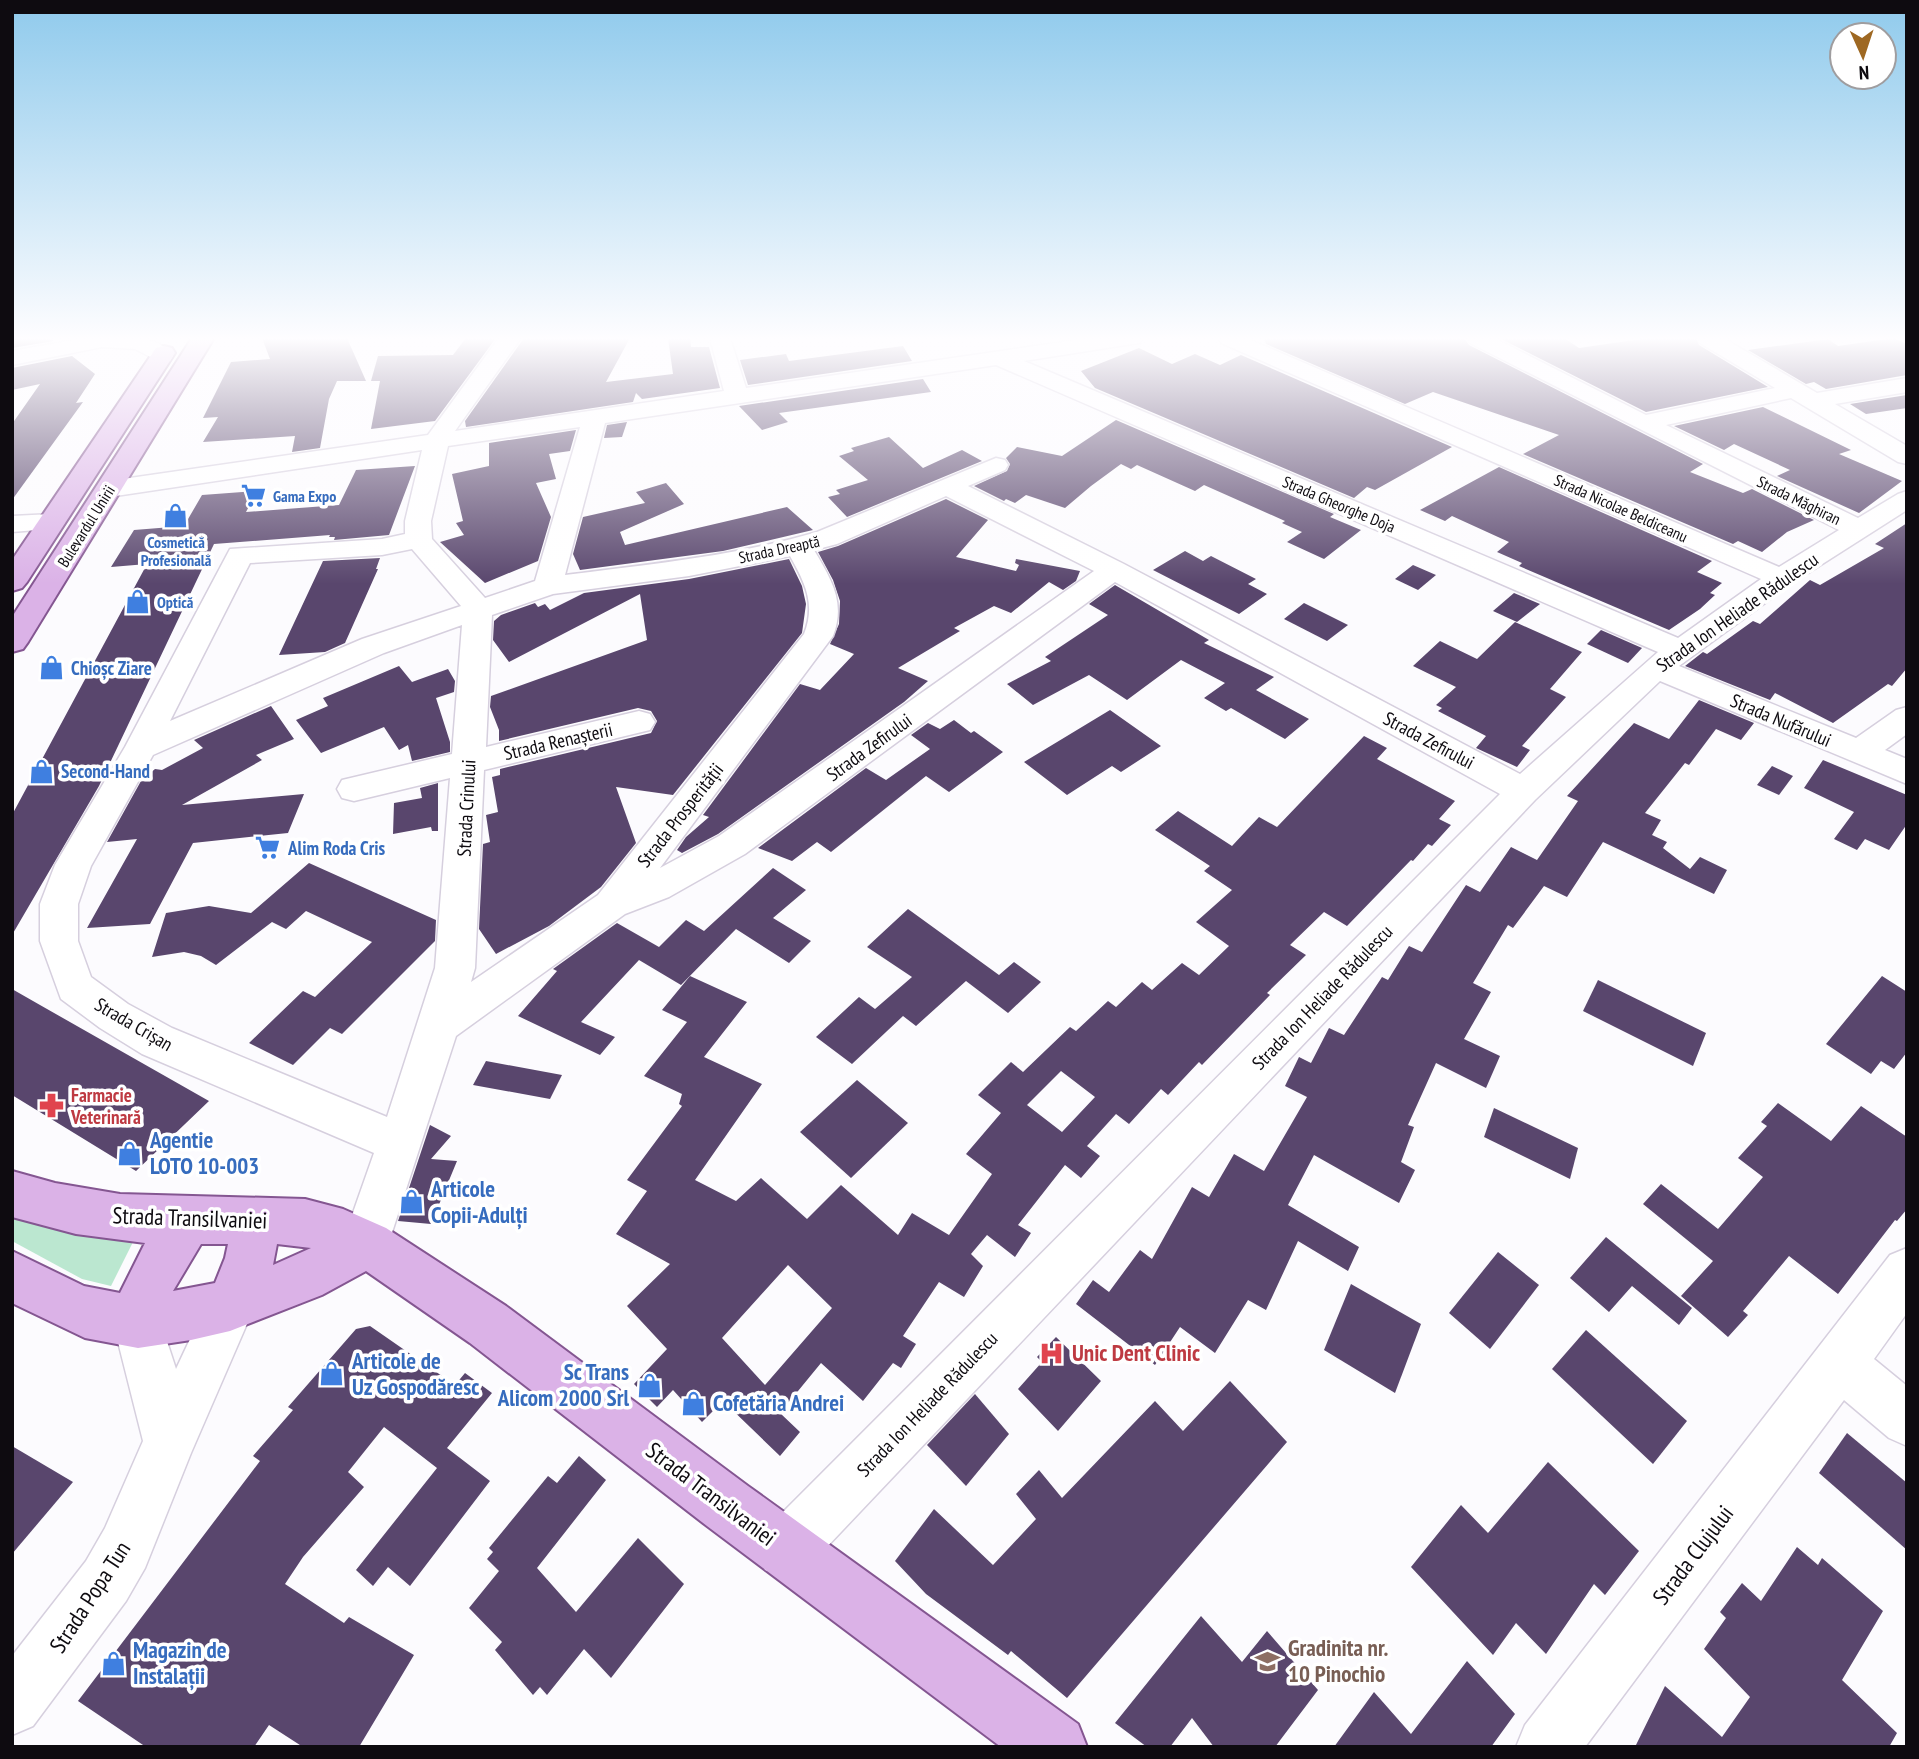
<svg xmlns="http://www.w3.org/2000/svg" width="1919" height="1759" viewBox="0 0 1919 1759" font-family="'PT Sans Narrow',sans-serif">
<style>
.green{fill:#bbe7d0}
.building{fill:#59466d;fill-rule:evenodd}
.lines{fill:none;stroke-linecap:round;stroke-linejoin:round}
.minor-casing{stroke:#d6cfde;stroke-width:3}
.major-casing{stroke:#845691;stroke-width:4}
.minor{fill:#fff;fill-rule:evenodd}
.major{fill:#dbb2e7;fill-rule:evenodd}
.labels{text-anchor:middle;stroke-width:7;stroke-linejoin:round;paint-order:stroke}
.far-shop-label{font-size:16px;font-weight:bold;fill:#366cbe;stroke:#fff;text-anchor:start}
.far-street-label{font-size:16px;fill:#0e0b10;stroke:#fff}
.street-label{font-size:19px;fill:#0e0b10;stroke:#fff}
.shop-label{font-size:19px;font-weight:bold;fill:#366cbe;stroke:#fff;text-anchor:start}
.health-label{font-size:19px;font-weight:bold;fill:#be3a42;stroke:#fff;text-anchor:start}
.near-shop-label{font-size:23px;font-weight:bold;fill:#366cbe;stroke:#fff;text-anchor:start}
.near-street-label{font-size:23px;fill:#0e0b10;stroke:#fff}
.near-health-label{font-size:23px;font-weight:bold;fill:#be3a42;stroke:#fff;text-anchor:start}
.near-education-label{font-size:23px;font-weight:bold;fill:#785e54;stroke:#fff;text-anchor:start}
</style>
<rect width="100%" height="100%" fill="#fcfbfe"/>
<polygon class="green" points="12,1206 134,1240 111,1286 82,1279 12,1241"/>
<g class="building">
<polygon points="12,338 50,338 54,341 12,348"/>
<polygon points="262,338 347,338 366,381 337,381 329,399 320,448 292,452 295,436 203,442 218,417 203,418 231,362 270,359"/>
<polygon points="466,338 496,338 435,421 371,429 380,381 371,381 378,356 453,355"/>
<polygon points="524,338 630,338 606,382 673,374 668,338 690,338 691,347 709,347 720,388 642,399 636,393 633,402 466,427 465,421"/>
<polygon points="1264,338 1464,338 1469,345 1703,464 1690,472 1743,493 1752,489 1814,520 1787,532 1762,552 1738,541 1733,544 1523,454 1559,435 1433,392 1405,404 1266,344"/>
<polygon points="1499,338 1564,338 1579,348 1648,338 1696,338 1699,345 1768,387 1646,412"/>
<polygon points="1894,338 1907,344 1907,375 1826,389 1814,382 1806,384 1748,350 1828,339 1838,346"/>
<polygon points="903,346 912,361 748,385 740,360 786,354 789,361"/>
<polygon points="1139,348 1172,364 1195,354 1220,365 1241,355 1452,447 1375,490 1367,487 1354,498 1095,388 1081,371"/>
<polygon points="72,356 95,374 76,403 83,402 12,500 12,424 40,384 12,390 12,368"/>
<polygon points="923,379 931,392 779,413 788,422 762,430 739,406"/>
<polygon points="1907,395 1907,408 1866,414 1850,404"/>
<polygon points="1763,407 1851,450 1839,454 1902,481 1859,513 1777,476 1790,470 1734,444 1724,450 1674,426"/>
<polygon points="1116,420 1334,514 1330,517 1361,530 1324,559 1287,542 1302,532 1282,523 1285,521 1204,485 1195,491 1137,465 1131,469 1121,464 1091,486 1065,508 1026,495 1015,503 1006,499 1004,501 974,486 1007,471 1010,464 1006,458 1017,447 1062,456"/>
<polygon points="627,422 622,437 604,438 607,425"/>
<polygon points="576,430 570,451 549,454 556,479 536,483 551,517 538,561 485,583 440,542 464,535 456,523 463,521 452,474 489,466 489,443"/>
<polygon points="889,437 923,468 962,450 982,461 847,517 828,497 840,494 836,490 868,480 839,456 854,451 851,448"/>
<polygon points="415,466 389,535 334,540 335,537 329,537 330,535 214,544 99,786 12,935 12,815 147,564 111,567 134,530 184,526 202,495 257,491 246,512 339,505 356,470"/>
<polygon points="1499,467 1712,561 1697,572 1722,583 1710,593 1715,595 1700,609 1669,630 1519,566 1522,563 1497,552 1509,542 1452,516 1445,521 1420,510"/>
<polygon points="666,483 684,504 620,532 625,545 787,507 813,530 723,551 580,570 573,554 583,517 645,503 636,492"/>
<polygon points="946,499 988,520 956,557 1016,571 1019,565 1015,563 1016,559 1080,571 1076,581 1063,590 1049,582 1011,613 994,606 954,628 960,631 898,668 928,681 904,702 718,834 682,853 677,850 686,837 709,817 703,815 800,684 820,690 854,654 830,644 839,624 840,601 833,580 818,552 838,546"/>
<polygon points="1907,523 1907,668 1892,686 1888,684 1833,723 1775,693 1770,700 1685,666 1703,652 1707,654 1753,621 1760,624 1810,580 1820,585 1884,548 1875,544"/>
<polygon points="1185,551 1203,561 1211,556 1256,579 1248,584 1267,594 1239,614 1153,570"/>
<polygon points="380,558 376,569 378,569 345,643 325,652 279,655 323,561"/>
<polygon points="789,559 802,586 806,604 802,633 673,795 616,787 636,843 601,887 549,926 496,954 479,929 483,844 490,842 486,815 498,812 492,777 500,775 500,769 651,733 657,721 651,711 638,708 499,741 499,730 490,707 491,696 647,640 640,594 509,662 493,640 494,621 501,615 535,603 538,607 545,604 550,610 584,593 689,579"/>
<polygon points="1413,565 1436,575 1418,590 1395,579"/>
<polygon points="1115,585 1209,640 1204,643 1274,677 1256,690 1309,719 1285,739 1231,708 1226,711 1204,698 1225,683 1181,660 1127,700 1089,675 1033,705 1007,684 1051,661 1045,657 1108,615 1089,604"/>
<polygon points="1514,593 1540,604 1517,622 1493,611"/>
<polygon points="1304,603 1348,625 1327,641 1284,619"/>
<polygon points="1515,622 1582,652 1550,689 1566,697 1522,746 1530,750 1517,767 1476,748 1486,736 1438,711 1442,708 1436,705 1456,687 1413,666 1440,641 1477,659"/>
<polygon points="1601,630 1642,648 1628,663 1587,644"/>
<polygon points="399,666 412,682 448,669 455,681 454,692 436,698 450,742 450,752 412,761 408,745 399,750 384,727 321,753 296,720 328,706 323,698"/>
<polygon points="1699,700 1754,723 1741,740 1716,729 1689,765 1685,763 1645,813 1661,820 1652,835 1667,842 1663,848 1690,869 1700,857 1727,870 1714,894 1603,842 1567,897 1544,886 1513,928 1508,925 1473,983 1491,992 1464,1039 1500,1056 1486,1088 1436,1063 1408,1125 1414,1127 1401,1162 1415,1170 1399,1203 1314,1155 1288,1205 1359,1247 1348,1271 1298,1241 1266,1310 1248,1300 1215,1353 1180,1327 1155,1365 1076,1304 1093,1280 1109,1292 1140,1250 1152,1259 1192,1187 1209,1197 1234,1154 1264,1171 1307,1097 1285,1086 1299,1057 1311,1063 1329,1028 1344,1035 1382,977 1388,980 1409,946 1422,952 1466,885 1480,892 1511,847 1537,860 1578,801 1567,796 1634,723 1669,739"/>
<polygon points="271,706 294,739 256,755 262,760 182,805 304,794 288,833 193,843 150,924 87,928 137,839 107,842 141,781 155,769 162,770 203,748 194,740"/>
<polygon points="1110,710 1161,746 1121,772 1112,766 1067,795 1024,762"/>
<polygon points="954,720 971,733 974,731 1003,752 949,792 926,776 831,852 817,842 792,861 758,848 866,768 886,780 930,749 911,735 928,723 940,729"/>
<path d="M1364 736 1387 748 1377 759 1455 801 1439 819 1451 825 1432 846 1428 844 1413 861 1411 860 1347 926 1324 912 1290 945 1306 955 1267 993 1270 995 1202 1065 1199 1062 1168 1095 1161 1089 1129 1124 1116 1114 1087 1146 1100 1156 1081 1178 1065 1165 1018 1225 1031 1233 1015 1257 987 1235 971 1254 983 1266 964 1297 939 1282 903 1336 916 1344 901 1368 893 1363 863 1401 821 1363 780 1413 800 1432 780 1456 723 1401 702 1422 673 1390 657 1407 634 1384 667 1349 627 1306 670 1264 616 1234 647 1191 627 1180 682 1106 679 1104 682 1094 644 1076 687 1022 662 1010 690 976 747 1002 704 1057 762 1084 695 1180 736 1201 761 1178 807 1219 841 1185 898 1235 912 1213 949 1235 992 1174 966 1154 1001 1113 978 1095 1011 1062 1023 1072 1070 1027 1076 1031 1108 1001 1116 1007 1142 982 1152 990 1182 963 1199 975 1229 946 1196 922 1232 890 1204 871 1210 866 1155 830 1178 811 1232 846 1259 817 1277 827ZM1061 1071 1095 1097 1062 1132 1027 1105ZM788 1265 832 1308 765 1385 722 1338Z"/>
<polygon points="1823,760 1907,795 1907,824 1889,850 1865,839 1857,850 1834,839 1854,812 1804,788"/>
<polygon points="1772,766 1793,776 1779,795 1757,785"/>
<polygon points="438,783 438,831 432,831 431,827 393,834 394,803 422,798 420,788"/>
<polygon points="309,863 436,920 435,941 342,1034 330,1028 293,1065 249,1043 303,991 315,997 372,942 306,911 286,929 272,922 216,965 201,956 184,952 152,957 166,913 209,906 251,913"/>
<polygon points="773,868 806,890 773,918 811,941 789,963 736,929 681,985 639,960 581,1022 615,1037 600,1055 518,1016 557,971 553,969 617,923 659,947 686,920 704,931"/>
<polygon points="908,909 999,975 1014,962 1041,982 1008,1013 966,981 916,1026 903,1016 852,1064 816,1037 859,997 875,1009 912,977 867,947"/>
<polygon points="1882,976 1907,992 1907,1052 1894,1069 1881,1061 1871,1074 1826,1044"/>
<polygon points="1598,980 1706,1033 1693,1066 1583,1011"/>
<polygon points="12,989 40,1005 209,1101 136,1171 12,1095"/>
<polygon points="486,1061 562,1075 550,1099 473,1085"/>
<polygon points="857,1080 908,1123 851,1178 800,1132"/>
<polygon points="1778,1103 1831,1141 1861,1106 1907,1137 1907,1209 1897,1221 1895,1220 1838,1294 1789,1256 1743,1311 1748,1315 1728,1337 1681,1296 1713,1261 1643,1204 1661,1184 1718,1229 1763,1177 1738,1158 1767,1126 1761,1122"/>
<polygon points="1494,1108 1578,1148 1570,1179 1484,1137"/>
<polygon points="430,1125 451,1136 431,1159 457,1161 431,1224 398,1221"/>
<polygon points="1606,1237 1692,1308 1679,1325 1632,1286 1609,1312 1570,1278"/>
<polygon points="1498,1252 1539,1285 1490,1349 1449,1313"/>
<polygon points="1351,1284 1421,1324 1395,1393 1324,1350"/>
<polygon points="370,1326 455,1385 465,1373 492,1393 447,1448 490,1481 410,1586 388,1567 373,1586 356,1570 437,1468 384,1427 348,1472 364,1487 303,1557 285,1584 344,1623 349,1617 414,1655 359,1747 303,1747 269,1725 254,1747 146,1747 78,1701 260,1461 253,1456 293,1410 288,1407 356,1329"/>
<polygon points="1586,1330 1687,1421 1653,1464 1552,1369"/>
<polygon points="1056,1337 1101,1381 1058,1431 1018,1389 1042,1362 1037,1357"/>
<polygon points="1230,1381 1287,1442 1067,1698 1011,1651 1008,1655 926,1594 895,1561 934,1509 993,1565 1036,1519 1016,1494 1039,1470 1062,1498 1155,1401 1183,1431"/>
<polygon points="975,1394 1009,1434 966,1486 927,1445"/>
<polygon points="1847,1433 1907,1483 1907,1550 1819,1473"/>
<polygon points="12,1446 73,1482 12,1554"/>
<polygon points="579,1456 606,1480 537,1568 576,1612 638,1538 684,1584 611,1678 584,1649 547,1695 540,1687 533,1695 495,1650 502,1642 469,1608 499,1571 487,1559 493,1552 489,1548 548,1476 557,1483"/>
<polygon points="1548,1462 1639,1551 1605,1595 1594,1584 1546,1654 1516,1623 1493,1655 1411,1567 1461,1505 1488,1533"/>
<polygon points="1797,1547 1818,1565 1822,1558 1883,1611 1842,1680 1897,1733 1889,1747 1635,1747 1665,1686 1722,1737 1750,1697 1704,1649 1726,1618 1720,1612 1742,1583 1761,1601"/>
<polygon points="1201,1616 1242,1662 1267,1631 1318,1690 1275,1747 1214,1747 1192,1718 1170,1747 1147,1747 1115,1723"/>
<polygon points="1467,1661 1515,1714 1491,1747 1334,1747 1374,1692 1411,1734"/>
</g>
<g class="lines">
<defs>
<g id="minor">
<path d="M85 338C113 338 154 330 173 356L170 361 162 363 135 349 102 347 12 365V351Z"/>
<path d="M499 338H521L455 431 724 391 710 338H730L746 388 1090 338H1142L1140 343 1132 344 1024 361 1678 638 1761 579 1221 343 1218 338H1246L1779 567 1839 530 1470 343 1467 338H1494L1646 415 1775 388 1700 343 1698 338H1723L1817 393 1907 378V392L1835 404 1907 446V464L1898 462 1791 398 1666 425 1858 518 1898 494 1907 491V510L1791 584 1679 666 1856 738 1896 710 1907 707V734L1885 750 1907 759V784L1660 681 1535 800 805 1570 785 1578 765 1570 757 1550 765 1530 1500 794 1115 582 745 854 669 897 625 914 456 1036 383 1260 366 1267 349 1260 342 1244 374 1153 142 1054 100 1028 61 999 40 941V904L55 865 125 747 230 549 382 539 405 534V521L422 450 109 497 100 494 96 489 100 484 109 481 428 435ZM996 365 1658 652 1520 774 1124 564 968 486 1005 470 1008 465 1005 460 996 458 817 532C735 556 650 564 565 575L605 423ZM580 427 535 581 485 598 432 539 431 521 448 446ZM946 496 1094 571 719 836 660 868 833 636C846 602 831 579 814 550L837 544ZM412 549 461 606 362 639 170 721 250 563 382 555ZM790 556C805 583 816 604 804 634L598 895 471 982 475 968 484 770 650 730 655 722 650 714 639 711 486 747 492 615 553 594 689 576ZM462 625 452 754 342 780 337 789 342 798 354 801 450 778 435 968 387 1117 172 1028 128 1004 91 977 78 941V904L91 866 153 755 384 653Z"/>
<polygon points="52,514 61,516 65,522 61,528 12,532 12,516"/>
<polygon points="1907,1248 1907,1313 1874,1359 1907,1386 1907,1446 1889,1438 1844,1400 1585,1747 1516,1747 1525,1725 1890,1255"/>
<polygon points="232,1279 249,1286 256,1303 191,1453 145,1568 126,1601 33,1726 12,1735 12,1656 86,1561 105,1528 143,1441 113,1322 121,1305 138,1297 155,1305 176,1369 215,1286"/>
</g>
<g id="major">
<polygon points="192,338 214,338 28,642 23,649 12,652 12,617"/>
<polygon points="164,346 172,348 175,353 27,582 22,588 12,591 12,560 156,348"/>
<path d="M12 1171 55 1183 120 1194 305 1199 343 1209 386 1228 506 1306 748 1486 1078 1724 1087 1747H1001L707 1526 470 1343 366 1271 322 1295 230 1331 191 1340 138 1348 85 1338 12 1303V1251L84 1286 120 1293 145 1243 76 1234 12 1217ZM201 1244H228L225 1258 215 1283 173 1291ZM277 1244 311 1248 273 1265Z"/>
</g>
</defs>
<use href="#minor" class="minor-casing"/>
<use href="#major" class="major-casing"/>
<use href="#minor" class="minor"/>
<use href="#major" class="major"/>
</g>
<linearGradient id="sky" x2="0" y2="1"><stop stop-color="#8fcaec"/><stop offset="0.58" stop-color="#fefdff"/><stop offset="1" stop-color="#fefdff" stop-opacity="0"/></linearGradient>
<rect width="1919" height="584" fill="url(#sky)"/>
<defs>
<symbol id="supermarket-bare" viewBox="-9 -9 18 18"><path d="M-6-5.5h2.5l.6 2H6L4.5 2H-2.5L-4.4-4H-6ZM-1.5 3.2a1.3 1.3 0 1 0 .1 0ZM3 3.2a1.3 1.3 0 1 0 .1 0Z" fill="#3f7fe0" stroke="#fff" stroke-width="2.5" paint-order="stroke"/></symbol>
<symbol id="shop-bare" viewBox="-9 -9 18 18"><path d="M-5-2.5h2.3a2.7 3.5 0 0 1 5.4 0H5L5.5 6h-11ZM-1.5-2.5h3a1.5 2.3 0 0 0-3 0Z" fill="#3f7fe0" stroke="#fff" stroke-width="2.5" paint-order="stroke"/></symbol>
<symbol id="pharmacy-bare" viewBox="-9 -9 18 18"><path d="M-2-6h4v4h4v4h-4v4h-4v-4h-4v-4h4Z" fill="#e0444e" stroke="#fff" stroke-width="2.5" paint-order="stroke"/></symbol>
<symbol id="hospital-bare" viewBox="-9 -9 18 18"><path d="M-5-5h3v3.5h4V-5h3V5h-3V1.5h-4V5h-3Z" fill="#e0444e" stroke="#fff" stroke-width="2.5" paint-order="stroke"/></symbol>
<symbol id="school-bare" viewBox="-9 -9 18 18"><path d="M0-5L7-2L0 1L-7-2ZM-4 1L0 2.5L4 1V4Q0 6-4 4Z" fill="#8d6e63" stroke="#fff" stroke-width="2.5" paint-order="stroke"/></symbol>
</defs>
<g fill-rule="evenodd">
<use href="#supermarket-bare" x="236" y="478" width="35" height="35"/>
<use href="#shop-bare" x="158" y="498" width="35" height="35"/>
<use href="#shop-bare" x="120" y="584" width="35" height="35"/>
<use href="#shop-bare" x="34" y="650" width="35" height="35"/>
<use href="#shop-bare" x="24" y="754" width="35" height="35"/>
<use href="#supermarket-bare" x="250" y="830" width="35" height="35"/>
<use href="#pharmacy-bare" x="34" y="1088" width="35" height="35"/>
<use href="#shop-bare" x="112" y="1136" width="35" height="35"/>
<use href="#shop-bare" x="394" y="1184" width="35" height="35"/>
<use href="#hospital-bare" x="1034" y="1336" width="35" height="35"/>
<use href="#shop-bare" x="314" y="1356" width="35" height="35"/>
<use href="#shop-bare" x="632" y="1368" width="35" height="35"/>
<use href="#shop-bare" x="676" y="1386" width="35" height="35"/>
<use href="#school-bare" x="1250" y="1644" width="35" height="35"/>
<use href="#shop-bare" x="96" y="1646" width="35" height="35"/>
</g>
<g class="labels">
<g class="far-shop-label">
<text x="273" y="502">Gama Expo</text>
<text x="176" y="548" text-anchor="middle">Cosmetică<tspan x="176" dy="18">Profesională</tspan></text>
<text x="157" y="608">Optică</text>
</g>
<g class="far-street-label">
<text transform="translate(1799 500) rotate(26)" y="6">Strada Măghiran</text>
<text transform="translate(1339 504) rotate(23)" y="6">Strada Gheorghe Doja</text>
<text transform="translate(1621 508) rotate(24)" y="6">Strada Nicolae Beldiceanu</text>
<text transform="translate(86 526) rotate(-58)" y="6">Bulevardul Unirii</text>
<text transform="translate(779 549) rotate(-12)" y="6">Strada Dreaptă</text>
</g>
<g class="street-label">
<text transform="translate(1737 612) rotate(-35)" y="7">Strada Ion Heliade Rădulescu</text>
<text transform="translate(1781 720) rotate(23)" y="7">Strada Nufărului</text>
<text transform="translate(1429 740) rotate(28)" y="7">Strada Zefirului</text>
<text transform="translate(558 741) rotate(-13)" y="7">Strada Renașterii</text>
<text transform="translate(869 747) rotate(-36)" y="7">Strada Zefirului</text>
<text transform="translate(466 808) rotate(-87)" y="7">Strada Crinului</text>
<text transform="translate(680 815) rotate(-52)" y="7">Strada Prosperității</text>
<text transform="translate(1322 997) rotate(-46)" y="7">Strada Ion Heliade Rădulescu</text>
<text transform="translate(134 1024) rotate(30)" y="7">Strada Crișan</text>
<text transform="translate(927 1404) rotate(-46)" y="7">Strada Ion Heliade Rădulescu</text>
</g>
<g class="shop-label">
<text x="71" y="675">Chioșc Ziare</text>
<text x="61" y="778">Second-Hand</text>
<text x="288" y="855">Alim Roda Cris</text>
</g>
<g class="health-label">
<text x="71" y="1102">Farmacie<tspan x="71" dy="22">Veterinară</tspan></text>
</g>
<g class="near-shop-label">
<text x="150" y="1148">Agentie<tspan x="150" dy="26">LOTO 10-003</tspan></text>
<text x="431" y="1197">Articole<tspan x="431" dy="26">Copii-Adulți</tspan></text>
<text x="352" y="1369">Articole de<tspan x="352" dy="26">Uz Gospodăresc</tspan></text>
<text x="629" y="1380" text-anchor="end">Sc Trans<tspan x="629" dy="26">Alicom 2000 Srl</tspan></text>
<text x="713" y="1411">Cofetăria Andrei</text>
<text x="133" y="1658">Magazin de<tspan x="133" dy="26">Instalații</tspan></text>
</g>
<g class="near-street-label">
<text transform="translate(190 1218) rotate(2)" y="8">Strada Transilvaniei</text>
<text transform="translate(711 1494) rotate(37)" y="8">Strada Transilvaniei</text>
<text transform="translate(1693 1555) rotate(-53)" y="8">Strada Clujului</text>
<text transform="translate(90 1597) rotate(-57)" y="8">Strada Popa Tun</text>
</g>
<g class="near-health-label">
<text x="1072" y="1361">Unic Dent Clinic</text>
</g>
<g class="near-education-label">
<text x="1288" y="1656">Gradinita nr.<tspan x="1288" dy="26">10 Pinochio</tspan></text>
</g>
</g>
<rect width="1919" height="1759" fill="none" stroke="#0e0b10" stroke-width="28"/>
<g transform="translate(1863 56) rotate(177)"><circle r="33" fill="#ffffff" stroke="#9f9d9f" stroke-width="2"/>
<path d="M0-5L12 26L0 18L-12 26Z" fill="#9e6822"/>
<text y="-10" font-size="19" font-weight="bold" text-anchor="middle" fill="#0e0b10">N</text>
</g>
</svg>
